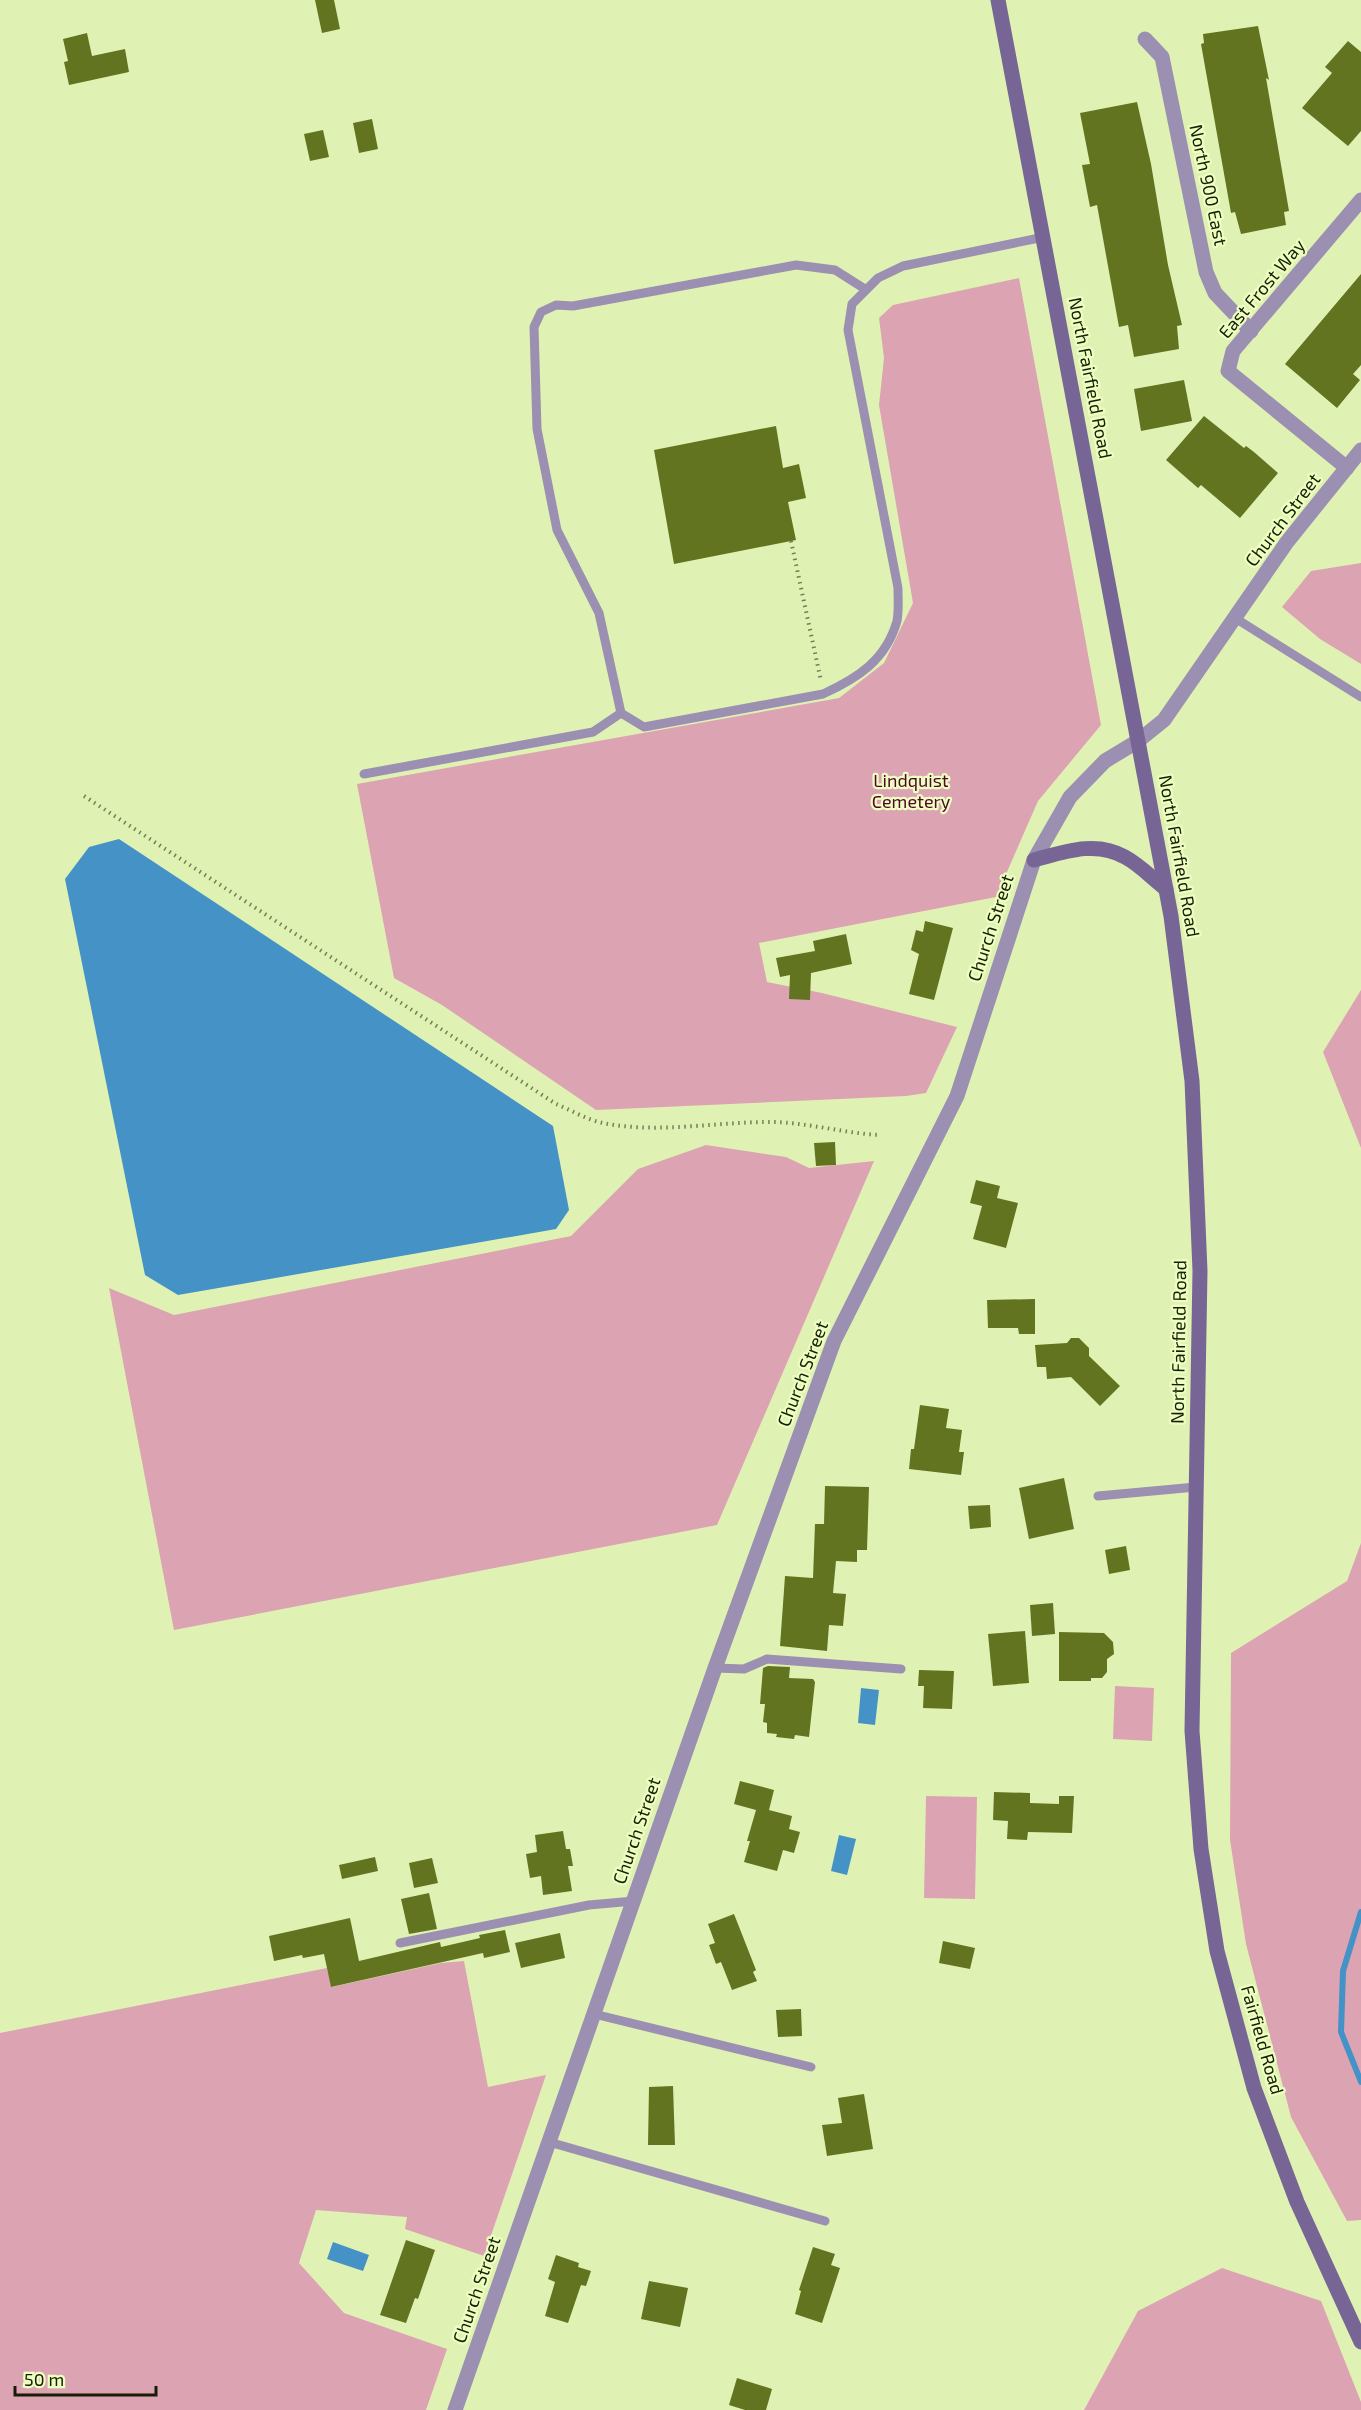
<svg xmlns="http://www.w3.org/2000/svg" width="1361" height="2410" viewBox="0 0 1361 2410" font-family="'Exo 2',sans-serif">
<style>
.green{fill:#dca3b3}
.water{fill:#4492c6}
.lines{fill:none;stroke-linecap:round;stroke-linejoin:round}
.stream{stroke:#4492c6;stroke-width:6}
.building{fill:#627420}
.path{stroke:#737f55;stroke-width:4;stroke-dasharray:1.5 4.5;stroke-linecap:butt}
.service{stroke:#9b90b1;stroke-width:9}
.minor{stroke:#9b90b1;stroke-width:15}
.tertiary{stroke:#9b90b1;stroke-width:15}
.secondary{stroke:#776695;stroke-width:15}
.labels{text-anchor:middle;stroke-width:4.5;stroke-linejoin:round;paint-order:stroke}
.street-label{font-size:18px;fill:#181e06;stroke:#edffc0}
.park-label{font-size:18px;fill:#520328;stroke:#edffc0}
</style>
<rect width="100%" height="100%" fill="#e0f2b3"/>
<g class="green">
<polygon points="1019,278 1101,725 1038,801 996,897 759,943 767,982 822,993 957,1027 926,1093 906,1096 596,1110 442,1005 394,978 357,784 839,698 884,663 913,603 879,405 884,358 879,318 893,305"/>
<polygon points="1361,563 1361,664 1320,639 1282,607 1311,571"/>
<polygon points="1361,990 1361,1148 1323,1052"/>
<polygon points="706,1145 786,1157 809,1168 874,1161 717,1525 174,1630 109,1288 174,1315 571,1236 638,1169"/>
<polygon points="1361,1543 1361,2220 1347,2221 1291,2117 1246,1944 1230,1840 1231,1653 1347,1581"/>
<polygon points="1115,1686 1154,1688 1152,1741 1113,1739"/>
<polygon points="926,1796 977,1797 975,1899 924,1898"/>
<polygon points="464,1961 488,2087 546,2075 484,2256 405,2229 407,2217 316,2210 299,2263 344,2313 447,2349 426,2410 0,2410 0,2033 327,1968 332,1987 441,1963"/>
<polygon points="1222,2268 1321,2301 1361,2402 1361,2410 1084,2410 1138,2311"/>
</g>
<g class="water">
<polygon points="119,839 553,1126 569,1210 556,1229 178,1295 145,1275 65,879 89,847"/>
<polygon points="861,1688 879,1690 875,1725 858,1723"/>
<polygon points="839,1835 856,1839 847,1875 831,1871"/>
<polygon points="333,2242 369,2255 363,2271 327,2259"/>
</g>
<g class="lines">
<polyline class="stream" points="1361,1912 1343,1971 1341,2032 1361,2082"/>
</g>
<g class="building">
<polygon points="315,0 334,0 340,29 322,33"/>
<polygon points="1258,26 1269,80 1266,78 1289,211 1284,212 1286,225 1241,234 1235,212 1231,213 1201,44 1204,43 1203,34"/>
<polygon points="87,33 92,56 125,49 129,72 69,85 64,62 68,61 63,39"/>
<polygon points="1348,41 1361,52 1361,131 1348,146 1302,108 1332,73 1325,67"/>
<polygon points="1137,102 1151,164 1168,265 1182,325 1177,326 1179,349 1134,357 1128,325 1119,327 1097,205 1090,207 1082,165 1090,164 1080,113"/>
<polygon points="372,119 378,149 359,153 353,123"/>
<polygon points="323,130 329,157 310,161 304,134"/>
<polygon points="1361,274 1361,365 1353,374 1360,380 1337,408 1285,364"/>
<polygon points="1184,380 1192,421 1141,431 1134,389"/>
<polygon points="1204,416 1244,448 1246,446 1254,452 1278,473 1240,518 1201,485 1198,488 1166,460"/>
<polygon points="776,426 783,468 799,464 806,498 788,502 796,540 674,564 654,450"/>
<polygon points="925,921 953,928 934,1000 909,994 919,954 911,950 916,930 923,932"/>
<polygon points="846,934 852,964 811,973 810,1000 789,999 790,975 780,977 776,958 815,951 813,941"/>
<polygon points="835,1142 836,1165 816,1166 814,1143"/>
<polygon points="976,1180 1000,1186 997,1198 1018,1203 1006,1248 973,1239 982,1206 970,1203"/>
<polygon points="1035,1299 1035,1334 1019,1334 1018,1328 988,1328 987,1300"/>
<polygon points="1071,1338 1079,1338 1089,1348 1089,1356 1120,1386 1100,1406 1071,1377 1047,1379 1046,1367 1037,1367 1035,1345 1067,1343"/>
<polygon points="920,1405 949,1409 946,1428 962,1430 959,1452 964,1452 961,1475 909,1469 911,1449 914,1449"/>
<polygon points="1064,1478 1074,1529 1029,1539 1019,1488"/>
<polygon points="825,1486 869,1487 867,1550 857,1550 857,1562 836,1561 833,1593 846,1594 843,1626 829,1625 827,1651 780,1646 785,1576 813,1578 815,1524 824,1524"/>
<polygon points="990,1505 991,1527 970,1529 968,1506"/>
<polygon points="1126,1546 1130,1570 1109,1574 1105,1550"/>
<polygon points="1053,1603 1055,1634 1032,1636 1030,1605"/>
<polygon points="1025,1631 1029,1683 993,1686 988,1634"/>
<polygon points="1059,1632 1104,1633 1113,1642 1114,1654 1107,1659 1107,1672 1102,1678 1091,1678 1091,1681 1059,1681"/>
<polygon points="768,1666 790,1667 789,1678 813,1679 815,1682 809,1737 795,1735 794,1739 776,1737 777,1734 767,1733 767,1723 763,1722 765,1704 760,1704 763,1668"/>
<polygon points="919,1670 954,1671 952,1709 923,1708 924,1686 918,1686"/>
<polygon points="740,1781 774,1790 769,1810 792,1816 789,1829 800,1832 794,1853 783,1850 777,1871 744,1862 750,1841 747,1841 756,1810 734,1804"/>
<polygon points="994,1792 1030,1793 1030,1803 1059,1804 1059,1796 1074,1796 1072,1833 1028,1832 1027,1840 1007,1839 1008,1821 993,1820"/>
<polygon points="563,1831 566,1849 570,1849 573,1866 568,1866 572,1891 543,1895 541,1876 530,1878 526,1854 537,1852 535,1835"/>
<polygon points="375,1857 378,1871 342,1879 339,1865"/>
<polygon points="432,1858 438,1883 414,1888 409,1863"/>
<polygon points="429,1893 437,1929 409,1934 401,1899"/>
<polygon points="734,1914 756,1970 753,1972 757,1981 732,1990 721,1962 716,1964 709,1945 715,1943 708,1924"/>
<polygon points="350,1918 359,1961 440,1942 441,1947 480,1938 479,1935 505,1930 510,1952 484,1958 483,1953 331,1987 324,1954 303,1958 302,1955 274,1961 269,1936"/>
<polygon points="560,1933 565,1958 521,1968 515,1943"/>
<polygon points="943,1941 975,1948 970,1969 939,1963"/>
<polygon points="801,2009 802,2036 778,2037 776,2010"/>
<polygon points="673,2086 675,2145 648,2145 649,2087"/>
<polygon points="864,2094 873,2149 827,2156 822,2125 842,2123 838,2098"/>
<polygon points="406,2240 435,2250 418,2299 415,2298 406,2323 380,2315"/>
<polygon points="813,2247 835,2254 831,2265 840,2268 822,2323 795,2314 801,2291 799,2290"/>
<polygon points="556,2255 579,2263 578,2267 591,2271 586,2286 581,2285 568,2323 545,2316 555,2282 548,2279"/>
<polygon points="649,2281 688,2288 680,2327 641,2319"/>
<polygon points="737,2378 772,2389 766,2410 745,2410 729,2405"/>
</g>
<g class="lines">
<g class="path">
<polyline points="791,541 821,681"/>
<path d="M84 796 556 1104C571 1110 587 1120 603 1123 657 1134 714 1122 769 1122 806 1122 842 1133 879 1135"/>
</g>
<g class="service">
<path d="M865 289 835 270 796 265 573 306 556 305 541 312 534 327 537 429 557 530 599 613 621 713 644 727 823 694C858 678 886 660 897 621 899 611 898 599 898 588L848 330 852 304 878 278 903 266 1044 237"/>
<polyline points="1235,618 1361,697"/>
<polyline points="364,774 593,732 621,713"/>
<polyline points="1098,1496 1196,1487"/>
<polyline points="715,1668 744,1669 767,1659 901,1669"/>
<polyline points="400,1943 589,1905 634,1901"/>
<polyline points="594,2014 811,2067"/>
<polyline points="549,2142 825,2221"/>
</g>
<g class="minor">
<polyline points="1145,39 1162,57 1206,272 1215,293 1251,331"/>
<polyline points="1347,468 1228,371 1233,351 1361,200"/>
</g>
<polyline class="tertiary" points="455,2410 715,1668 834,1341 957,1096 1034,860 1070,797 1105,761 1138,741 1164,720 1287,542 1361,450"/>
<g class="secondary">
<polyline points="998,0 1171,916 1192,1081 1200,1271 1192,1731 1201,1849 1217,1951 1254,2088 1297,2202 1361,2342"/>
<path d="M1034 860C1064 852 1096 840 1125 857 1140 865 1153 879 1166 889"/>
</g>
</g>
<g class="labels">
<g class="street-label">
<text transform="translate(1208 185) rotate(78)" y="6">North 900 East</text>
<text transform="translate(1262 289) rotate(-50)" y="6">East Frost Way</text>
<text transform="translate(1090 378) rotate(79)" y="6">North Fairfield Road</text>
<text transform="translate(1283 520) rotate(-53)" y="6">Church Street</text>
<text transform="translate(1179 856) rotate(80)" y="6">North Fairfield Road</text>
<text transform="translate(991 928) rotate(-72)" y="6">Church Street</text>
<text transform="translate(1179 1342) rotate(-89)" y="6">North Fairfield Road</text>
<text transform="translate(803 1374) rotate(-69)" y="6">Church Street</text>
<text transform="translate(637 1831) rotate(-71)" y="6">Church Street</text>
<text transform="translate(1262 2040) rotate(74)" y="6">Fairfield Road</text>
<text transform="translate(477 2290) rotate(-71)" y="6">Church Street</text>
</g>
<g class="park-label">
<text x="911" y="787">Lindquist<tspan x="911" dy="21">Cemetery</tspan></text>
</g>
</g>
<path d="M15 2386v9h141v-9" fill="none" stroke="#181e06" stroke-width="3"/>
<text x="24" y="2386" font-size="18" fill="#181e06" stroke="#edffc0" stroke-width="4.5" paint-order="stroke">50 m</text>
</svg>
